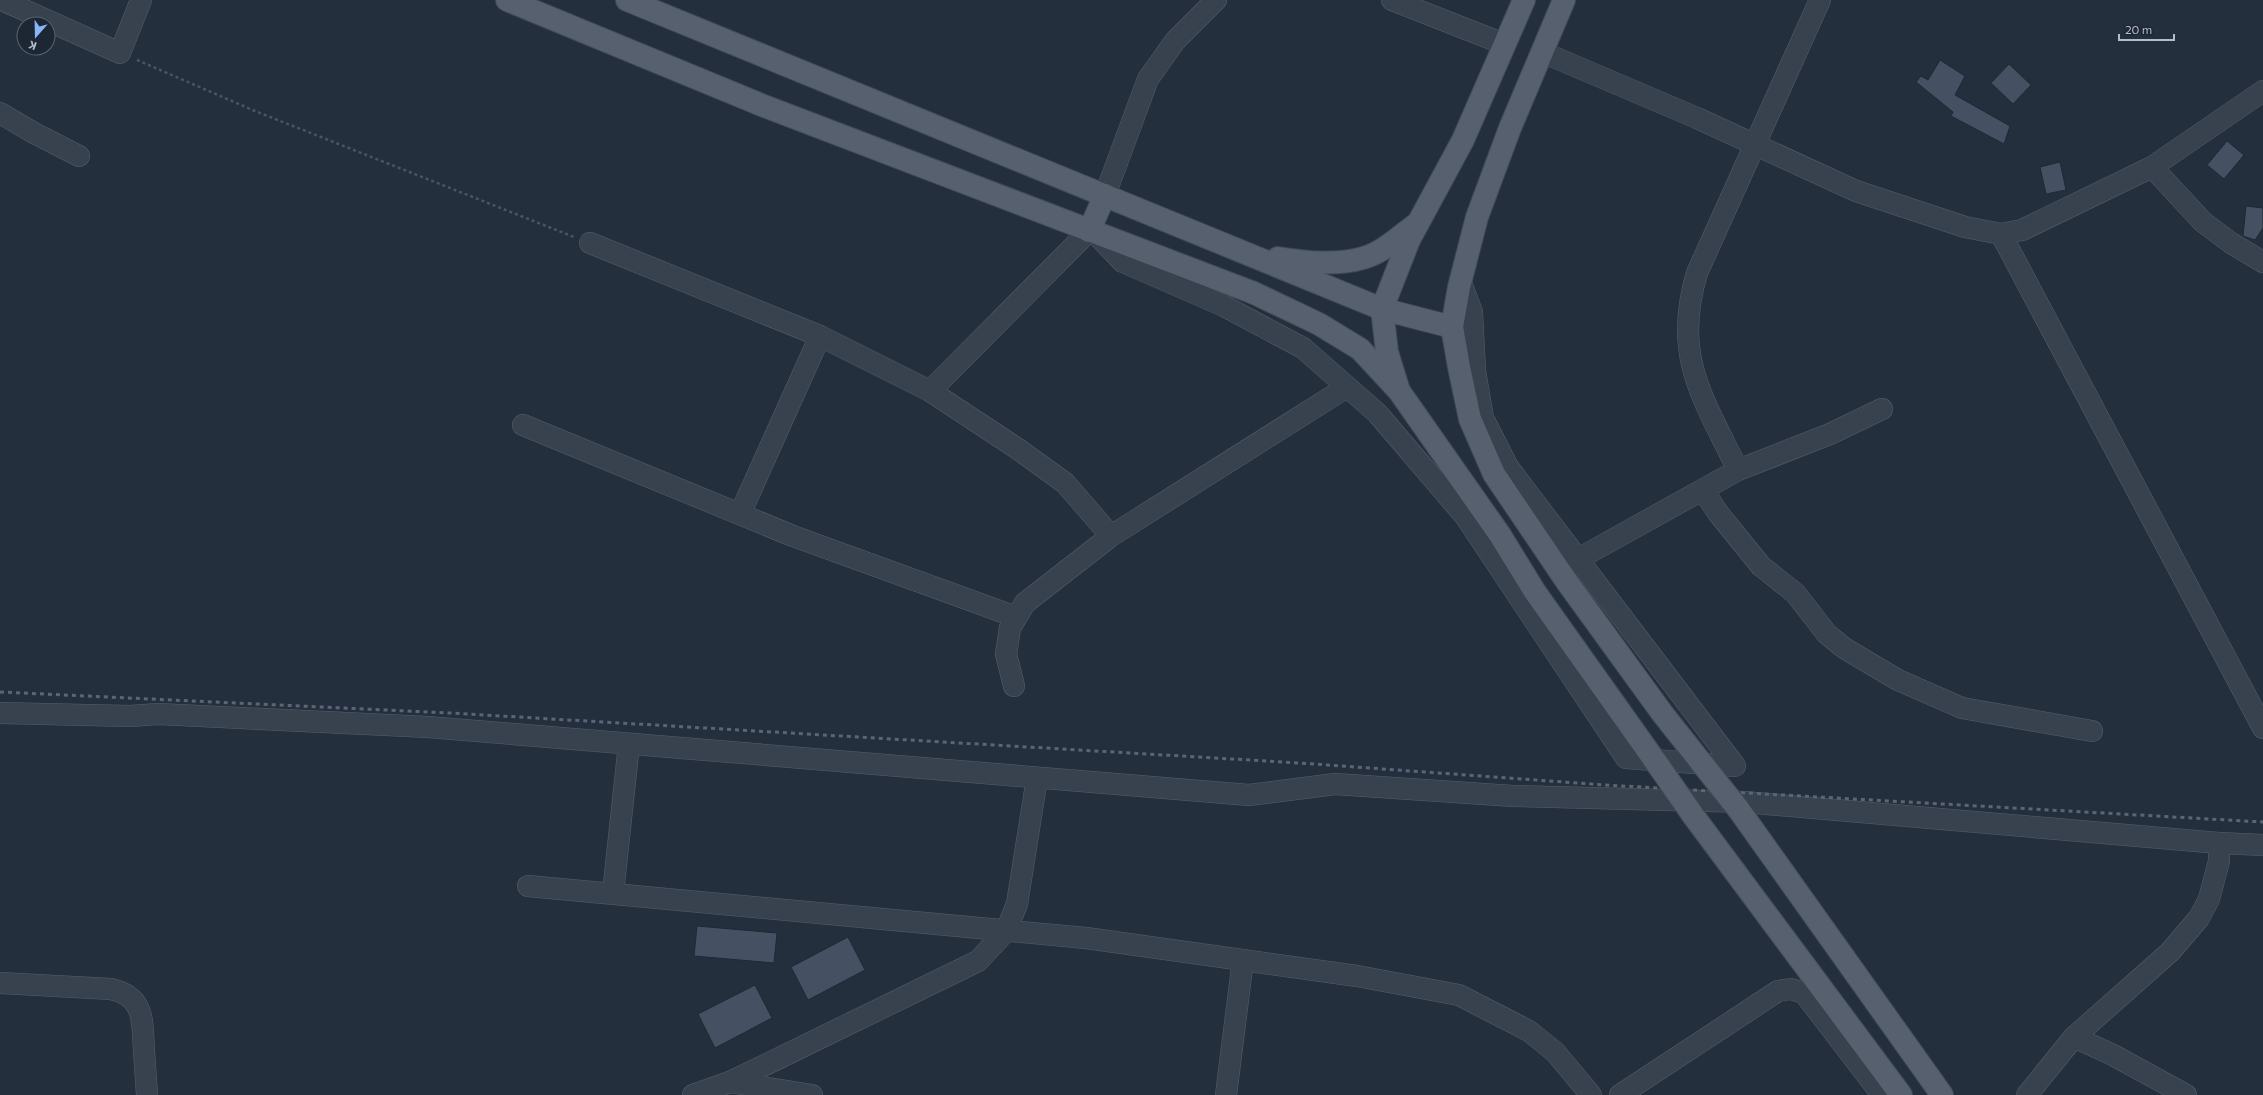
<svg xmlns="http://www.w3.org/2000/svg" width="2263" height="1095" viewBox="0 0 2263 1095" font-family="Commissioner,sans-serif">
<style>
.building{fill:#455162;stroke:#1f2835}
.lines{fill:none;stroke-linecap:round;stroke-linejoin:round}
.minor-casing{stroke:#565f6c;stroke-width:22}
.major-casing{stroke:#414a57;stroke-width:24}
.path{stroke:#44595c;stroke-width:2.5;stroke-dasharray:3 3;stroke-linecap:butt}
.minor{stroke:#38414e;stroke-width:21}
.major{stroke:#56606e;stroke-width:22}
.rail{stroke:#5a6575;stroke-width:3;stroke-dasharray:4 4;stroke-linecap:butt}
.major-bridge-casing{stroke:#414a57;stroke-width:24;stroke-linecap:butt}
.major-bridge{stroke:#56606e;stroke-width:22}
</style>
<rect width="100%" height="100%" fill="#242f3e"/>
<g class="building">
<polygon points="1940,60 1965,76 1955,95 2010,126 2004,144 1951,116 1953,112 1916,82 1921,76 1928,80"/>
<polygon points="2009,64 2031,85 2013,104 1991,83"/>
<polygon points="2227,141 2244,155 2224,179 2207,165"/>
<polygon points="2060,162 2066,190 2046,194 2040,167"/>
<polygon points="2246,206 2263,208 2263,228 2255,240 2243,236"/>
<polygon points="697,926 777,933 774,963 694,956"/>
<polygon points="848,937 865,970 808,1000 791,967"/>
<polygon points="755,985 772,1018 715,1048 698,1014"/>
</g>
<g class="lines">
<defs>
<g id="minor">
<polyline points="2,0 120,53 141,0"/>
<polyline points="1392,0 1504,44"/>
<polyline points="1542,52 1697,118 1856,191 1965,227 2001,234 2022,230 2152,167 2263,91"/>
<polyline points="0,113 34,133 79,156"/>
<polyline points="2152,167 2203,222 2231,243 2263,262"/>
<polyline points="1105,195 1148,79 1175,41 1216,0"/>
<polyline points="1096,234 1123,262 1224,306 1303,348 1377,413 1465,516 1626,758 1735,766 1508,467 1483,418 1475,371 1472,312 1460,280"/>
<polyline points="2001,234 2263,728"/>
<polyline points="590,243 820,336 930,391 1018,449 1065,483 1111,536"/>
<polyline points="930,391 1089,231"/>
<polyline points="523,425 793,536 1016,617"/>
<path d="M1738 470C1703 398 1672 356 1697 273L1820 0"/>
<polyline points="1703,490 1718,513 1761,566 1795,593 1827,634 1844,648 1898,680 1962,708 2092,731"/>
<polyline points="740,514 820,336"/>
<polyline points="1578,559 1738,470 1830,434 1882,409"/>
<polyline points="1014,686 1006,654 1010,628 1025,603 1111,536 1347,387"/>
<polyline points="0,713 130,716 158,714 428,727 1249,795 1335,784 1513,796 1744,802 2219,843 2263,845"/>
<polyline points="528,886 1086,938 1357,976 1459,995 1529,1031 1555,1052 1591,1095"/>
<polyline points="613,893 629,744"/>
<path d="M0 983 111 989C146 997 142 1022 144 1051 145 1066 146 1080 147 1095"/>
<polyline points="2074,1037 2113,1055 2186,1095"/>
<polyline points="730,1082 812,1095"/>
<polyline points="693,1095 730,1082 978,961 1006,931 1017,904 1037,778"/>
<polyline points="1226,1095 1243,960"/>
<polyline points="1620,1095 1778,991 1791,989 1804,993 1876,1087 1888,1093 1898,1090"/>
<polyline points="2027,1095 2074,1037 2170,952 2199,918 2209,899 2219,861 2219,843"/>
</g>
<g id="major">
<polyline points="507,0 764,106 1254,293 1319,324 1360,349 1399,391"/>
<polyline points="627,0 1382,309 1452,327"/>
<polyline points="1524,0 1463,140 1409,240 1382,309 1387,352 1399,391 1500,535 1535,592 1653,758"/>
<polyline points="1564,0 1510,128 1477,217 1459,287 1452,327 1459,367 1470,419 1494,474 1567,582 1662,713 1700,761"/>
<polyline points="1089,231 1105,195"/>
<path d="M1278 258C1304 262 1337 266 1363 258 1382 253 1399 237 1415 225"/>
<polyline points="1739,810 1942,1095"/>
<polyline points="1692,814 1901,1095"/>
</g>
</defs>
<use href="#minor" class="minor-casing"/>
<use href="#major" class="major-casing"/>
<polyline class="path" points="137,60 255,111 574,237"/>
<use href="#minor" class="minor"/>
<use href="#major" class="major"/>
<polyline class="rail" points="0,692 450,713 1300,763 1605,785 2263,822"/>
<defs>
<g id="major-bridge">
<polyline points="1653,758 1692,814"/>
<polyline points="1700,761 1739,810"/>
</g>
</defs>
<use href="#major-bridge" class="major-bridge-casing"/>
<use href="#major-bridge" class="major-bridge"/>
</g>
<g transform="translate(36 36) rotate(200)"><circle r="19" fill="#1d2633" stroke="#59626f"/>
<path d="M0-3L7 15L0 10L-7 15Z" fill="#8ab4f8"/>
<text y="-6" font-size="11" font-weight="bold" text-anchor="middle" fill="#b4bcc9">K</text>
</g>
<path d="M2119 34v6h55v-6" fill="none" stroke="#b4bcc9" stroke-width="2"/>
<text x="2125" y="34" font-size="12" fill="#b4bcc9" stroke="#1d2633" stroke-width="3" paint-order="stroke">20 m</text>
</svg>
